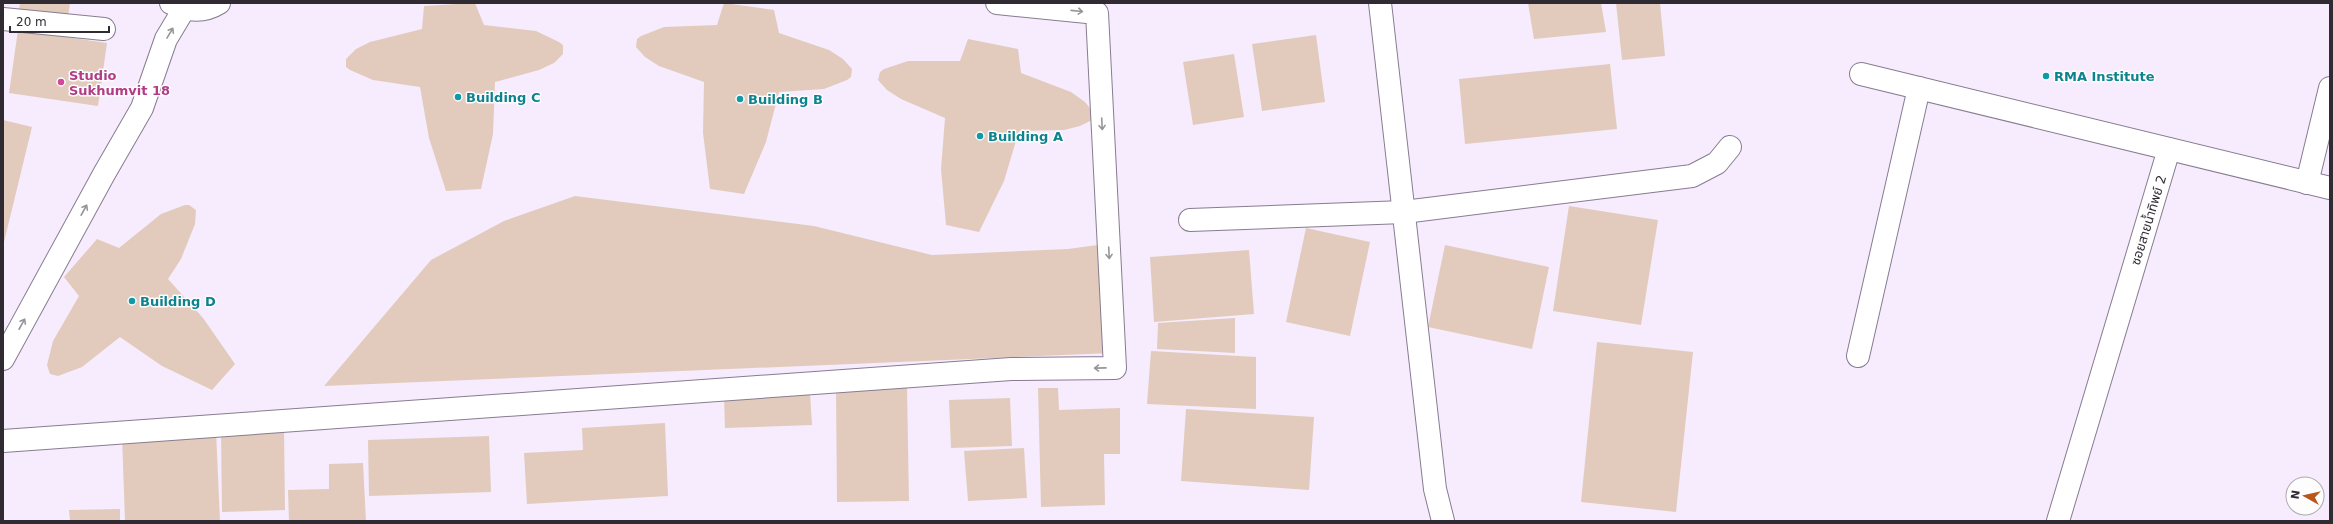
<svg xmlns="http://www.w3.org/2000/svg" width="2333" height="524" viewBox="0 0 2333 524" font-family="'DejaVu Sans','Noto Sans Thai',sans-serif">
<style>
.building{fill:#e2cbbd}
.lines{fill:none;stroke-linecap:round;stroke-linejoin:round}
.minor-casing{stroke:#877c90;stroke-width:24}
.minor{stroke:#fff;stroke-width:22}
.oneway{stroke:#989599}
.culture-dot{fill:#0f9aa8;stroke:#fdfdfd;stroke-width:1.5}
.hotel-dot{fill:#d1479c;stroke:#fdfdfd;stroke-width:1.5}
.labels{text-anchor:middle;stroke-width:3;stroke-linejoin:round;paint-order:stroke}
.hotel-label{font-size:13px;font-weight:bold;fill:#b23c85;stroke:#fdfdfd;text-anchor:start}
.culture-label{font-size:13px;font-weight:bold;fill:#0d838f;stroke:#fdfdfd;text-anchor:start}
.street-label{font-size:13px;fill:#302b33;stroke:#fdfdfd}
</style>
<rect width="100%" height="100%" fill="#f6ecfd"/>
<g class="building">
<polygon points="20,3 70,3 68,17 19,10"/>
<polygon points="475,3 484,25 536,31 559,42 563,45 563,54 554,63 539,70 495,82 493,134 481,189 446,191 429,138 420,87 373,80 350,70 346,67 346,59 356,49 370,42 422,29 424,6"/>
<polygon points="724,3 774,10 779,33 829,50 843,59 852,69 851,77 847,80 824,89 779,92 766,142 744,194 710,189 703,133 704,82 659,66 645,57 636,47 637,39 641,36 664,27 717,25"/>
<polygon points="1528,3 1601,3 1606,32 1534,39"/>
<polygon points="1616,3 1660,3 1665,56 1622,60"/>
<polygon points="18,30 107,43 98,106 9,93"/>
<polygon points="1316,35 1325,102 1262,111 1252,44"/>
<polygon points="968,39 1018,49 1021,73 1071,92 1085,102 1093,112 1092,120 1080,126 1064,130 1019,131 1004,181 979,232 946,225 941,169 945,118 901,99 887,90 878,80 880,72 884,69 908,61 960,61"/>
<polygon points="1234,54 1244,117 1193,125 1183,62"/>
<polygon points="1610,64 1617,129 1465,144 1459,79"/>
<polygon points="3,120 32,127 4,242 3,242"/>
<polygon points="575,196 814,226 932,255 1068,249 1105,244 1111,353 324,386 431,260 504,221"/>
<polygon points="185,205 189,205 196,210 195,224 181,259 168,279 203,318 235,364 212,390 162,366 120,337 82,367 58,376 50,374 47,365 53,341 79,296 64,277 97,239 119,248 161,214"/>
<polygon points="1569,206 1658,220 1641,325 1553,311"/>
<polygon points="1306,228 1370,242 1350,336 1286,322"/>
<polygon points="1445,245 1549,267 1532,349 1428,327"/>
<polygon points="1249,250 1254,314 1154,322 1150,257"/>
<polygon points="1235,318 1235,353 1157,349 1158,323"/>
<polygon points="1597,342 1693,352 1676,512 1581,502"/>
<polygon points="1151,351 1256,357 1256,409 1147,404"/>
<polygon points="907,387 909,501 837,502 836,388"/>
<polygon points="1038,388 1058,388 1059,410 1120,408 1120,454 1104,454 1105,505 1041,507"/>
<polygon points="810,393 812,425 725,428 724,397"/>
<polygon points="1010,398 1012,446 951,448 949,400"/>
<polygon points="1186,409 1314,417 1309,490 1181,481"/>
<polygon points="665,423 668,496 527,504 524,453 583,450 582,428"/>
<polygon points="284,427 285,510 222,512 221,429"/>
<polygon points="216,431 220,521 125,521 122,436"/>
<polygon points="489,436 491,492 369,496 368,440"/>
<polygon points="1024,448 1027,498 968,501 964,451"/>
<polygon points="363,463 366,521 289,521 288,490 329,489 329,464"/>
<polygon points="120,509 120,521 70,521 69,510"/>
</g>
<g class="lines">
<defs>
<g id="minor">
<path d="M171 3C187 11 203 13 219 3"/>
<polyline points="1380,3 1435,489 1443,521"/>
<polyline points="3,19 104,29"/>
<polyline points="1861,74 2330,188"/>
<polyline points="2307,183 2330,88"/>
<polyline points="1190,220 1404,212 1692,176 1717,163 1730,147"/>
<polyline points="1858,356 1919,88"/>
<polyline points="3,359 104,174 142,108 166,39 184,9"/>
<polyline points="3,441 1011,369 1115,368 1097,13 997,3"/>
<polyline points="2058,521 2169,149"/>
</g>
</defs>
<use href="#minor" class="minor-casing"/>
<use href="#minor" class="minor"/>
</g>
<defs><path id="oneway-shaft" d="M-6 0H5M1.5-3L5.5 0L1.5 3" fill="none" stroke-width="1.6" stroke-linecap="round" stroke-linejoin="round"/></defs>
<g class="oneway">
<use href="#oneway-shaft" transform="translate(1077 11) rotate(6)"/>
<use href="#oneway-shaft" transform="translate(170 33) rotate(-59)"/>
<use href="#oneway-shaft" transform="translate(1102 124) rotate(87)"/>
<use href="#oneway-shaft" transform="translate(84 210) rotate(-61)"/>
<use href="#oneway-shaft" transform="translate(1109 253) rotate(87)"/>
<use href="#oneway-shaft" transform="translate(22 324) rotate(-61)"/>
<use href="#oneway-shaft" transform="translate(1100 368) rotate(179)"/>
</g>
<g class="culture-dot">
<circle cx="2046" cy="76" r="4"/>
<circle cx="458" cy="97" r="4"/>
<circle cx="740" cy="99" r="4"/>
<circle cx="980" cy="136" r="4"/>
<circle cx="132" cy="301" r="4"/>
</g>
<circle class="hotel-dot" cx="61" cy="82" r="4"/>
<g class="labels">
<g class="hotel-label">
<text x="69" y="80">Studio<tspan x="69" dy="15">Sukhumvit 18</tspan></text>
</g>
<g class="culture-label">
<text x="2054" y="81">RMA Institute</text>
<text x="466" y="102">Building C</text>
<text x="748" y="104">Building B</text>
<text x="988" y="141">Building A</text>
<text x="140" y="306">Building D</text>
</g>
<g class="street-label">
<text transform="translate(2148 220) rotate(-73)" y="5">ซอยสายน้ำทิพย์ 2</text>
</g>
</g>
<rect width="2333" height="524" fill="none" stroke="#302b33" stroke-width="8"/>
<g transform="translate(2305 496) rotate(278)"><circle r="19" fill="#fdfdfd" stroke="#aba9ac"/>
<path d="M0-3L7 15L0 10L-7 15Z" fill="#b9571b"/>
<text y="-6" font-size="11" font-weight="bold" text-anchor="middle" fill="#302b33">N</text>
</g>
<path d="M10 26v6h99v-6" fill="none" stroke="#302b33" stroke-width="2"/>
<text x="16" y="26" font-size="12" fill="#302b33" stroke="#fdfdfd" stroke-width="3" paint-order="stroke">20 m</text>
</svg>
